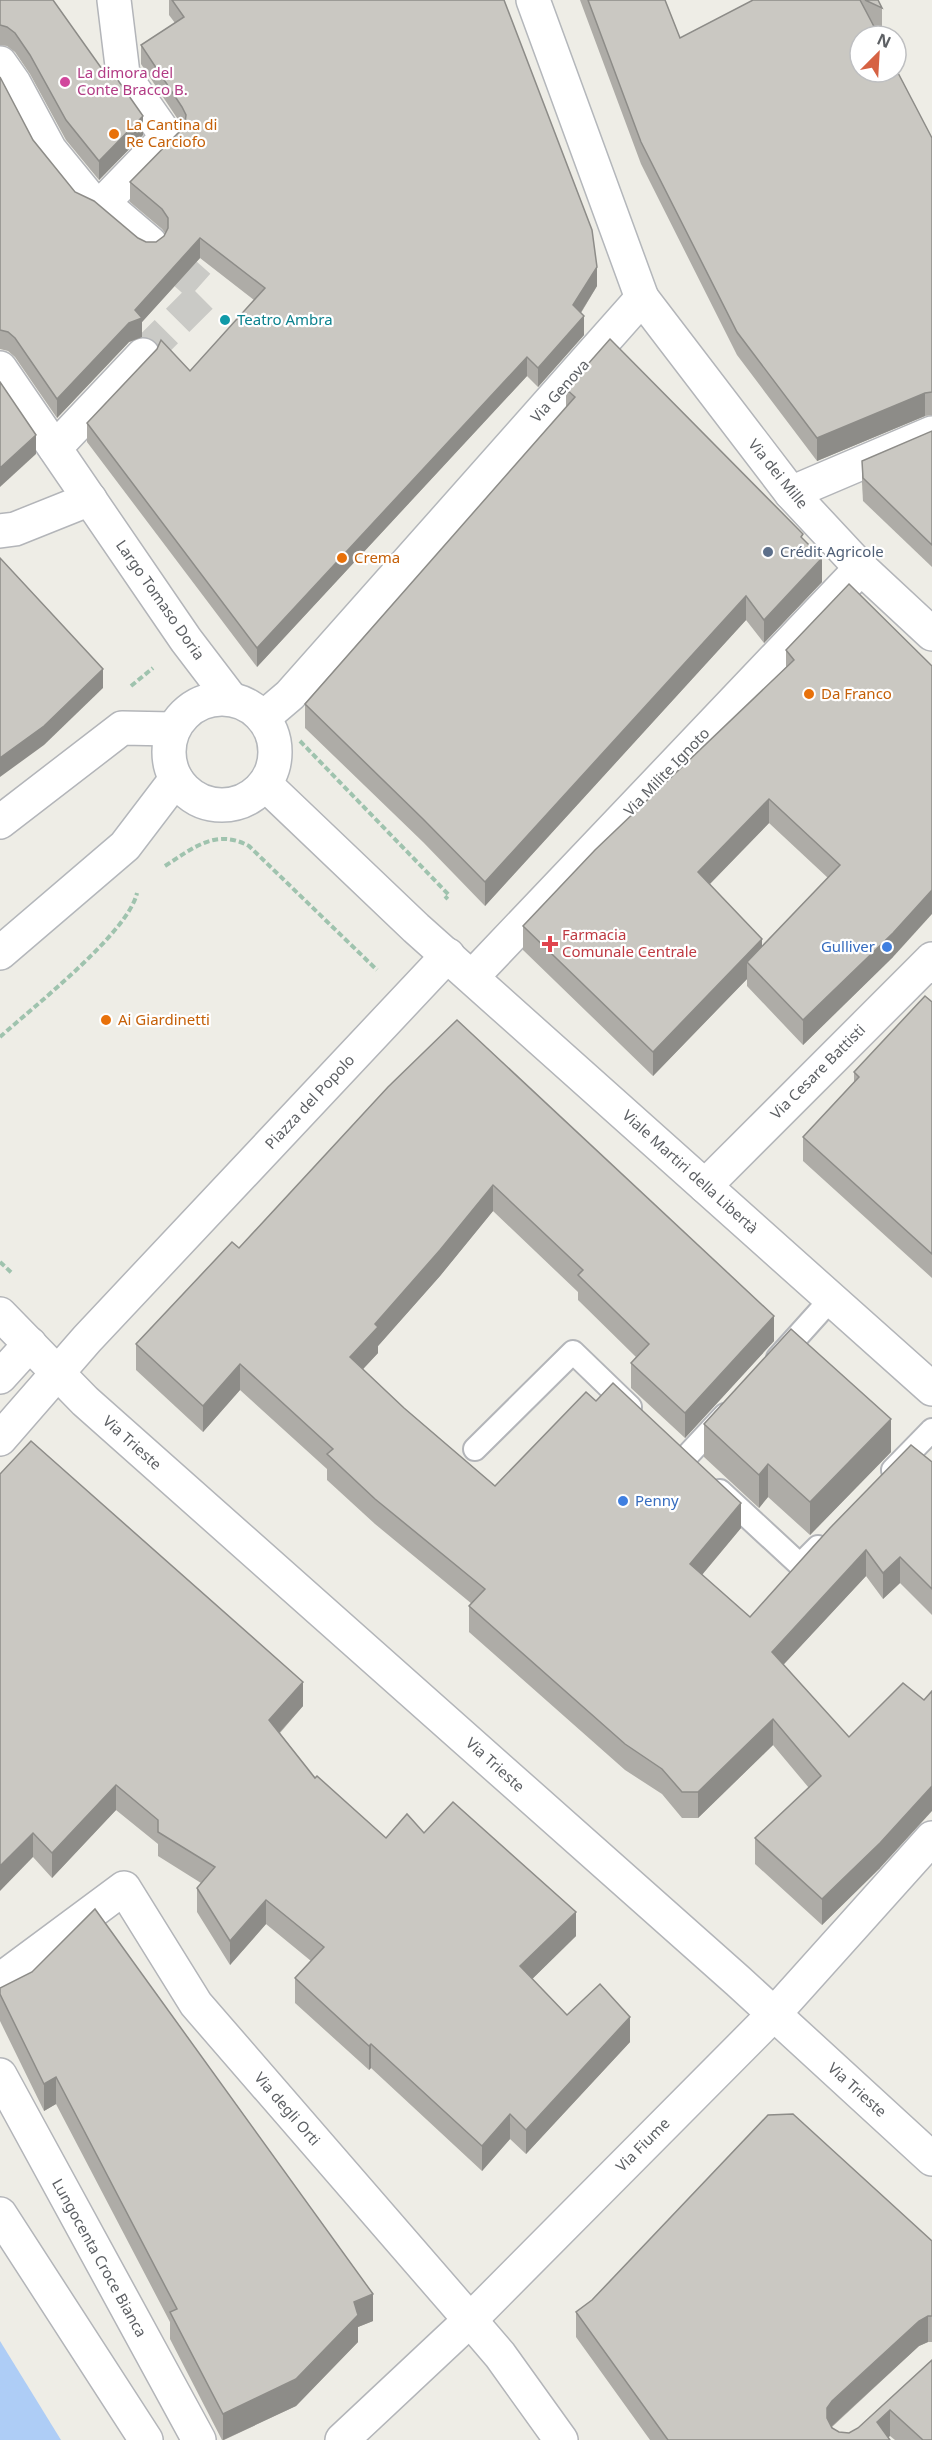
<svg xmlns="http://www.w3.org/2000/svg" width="932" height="2440" viewBox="0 0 932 2440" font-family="'Noto Sans',sans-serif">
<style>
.water{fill:#aecdf6}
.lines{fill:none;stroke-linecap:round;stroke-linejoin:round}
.pedestrian-tunnel{stroke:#cacac6;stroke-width:33;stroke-dasharray:33 16;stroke-linecap:butt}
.service-casing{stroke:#b3b5b9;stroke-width:26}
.pedestrian-casing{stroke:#b3b5b9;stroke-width:36}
.minor-casing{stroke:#b3b5b9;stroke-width:36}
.tertiary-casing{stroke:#b3b5b9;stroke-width:36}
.secondary-casing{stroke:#b4b7bb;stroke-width:36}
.path{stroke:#9fc3ae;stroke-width:4;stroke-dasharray:6 3;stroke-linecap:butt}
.service{stroke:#fff;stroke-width:22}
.pedestrian{stroke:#fff;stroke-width:33}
.minor{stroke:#fff;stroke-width:33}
.tertiary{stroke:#fff;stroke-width:33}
.secondary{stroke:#fff;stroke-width:33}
.wall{fill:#aeaca7;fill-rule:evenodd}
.shaded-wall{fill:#8d8c88}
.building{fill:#cac8c2;stroke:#8d8c88;stroke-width:1.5}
.hotel-dot{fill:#d1479c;stroke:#fff;stroke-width:2}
.food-dot{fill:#e8710a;stroke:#fff;stroke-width:2}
.culture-dot{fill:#0f9aa8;stroke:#fff;stroke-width:2}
.service-dot{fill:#5c6f8a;stroke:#fff;stroke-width:2}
.health-dot{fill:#e0444e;stroke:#fff;stroke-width:2}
.shop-dot{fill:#3f7fe0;stroke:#fff;stroke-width:2}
.labels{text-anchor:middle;stroke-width:4.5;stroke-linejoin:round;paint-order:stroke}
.hotel-label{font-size:15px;fill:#b23c85;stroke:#fff;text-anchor:start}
.food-label{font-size:15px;fill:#c56008;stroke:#fff;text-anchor:start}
.culture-label{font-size:15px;fill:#0d838f;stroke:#fff;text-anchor:start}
.street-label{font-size:15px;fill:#5d6064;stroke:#fff}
.service-label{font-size:15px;fill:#4e5e75;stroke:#fff;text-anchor:start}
.health-label{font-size:15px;fill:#be3a42;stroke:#fff;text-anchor:start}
.shop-label{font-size:15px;fill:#366cbe;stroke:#fff;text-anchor:end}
</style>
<rect width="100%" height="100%" fill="#eeede6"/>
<polygon class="water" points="0,2341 61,2440 0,2440"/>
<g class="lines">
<polyline class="pedestrian-tunnel" points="143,355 206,292 152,244"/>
<defs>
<g id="service">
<polyline points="778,1358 831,1299"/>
<polyline points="475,1449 573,1352 630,1407"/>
<polyline points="685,1458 725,1415"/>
<polyline points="893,1470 932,1430"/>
<polyline points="720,1491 800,1565 818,1547"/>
</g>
<g id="pedestrian">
<polyline points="0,63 14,83 50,150 90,199 103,203 150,243"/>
<polyline points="103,203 167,137 123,74 114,0"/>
<polyline points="0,368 186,640 231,699"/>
<polyline points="55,448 143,355"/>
<polyline points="0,531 15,529 90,499"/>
</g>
<g id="minor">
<polyline points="642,298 791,493 861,568 932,634"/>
<polyline points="791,493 932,433"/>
<polyline points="0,822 122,728 173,729"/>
<polyline points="472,977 861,568"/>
<polyline points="705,1186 932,959"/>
<polyline points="0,1377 30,1344"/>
<polyline points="0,1439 87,1339 448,955"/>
<polyline points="0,1980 124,1888 196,2004 470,2320 500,2355 561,2440"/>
<polyline points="0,2075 199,2440"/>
<polyline points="0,2214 146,2440"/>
<polyline points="342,2440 470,2320 774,2014 932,1838"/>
</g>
<g id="tertiary">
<polyline points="265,784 416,928 932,1389"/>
<polyline points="0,1314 85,1401 738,1981 932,2159"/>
</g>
<g id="secondary">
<circle cx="222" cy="752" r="53"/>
<polyline points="263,718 290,695 642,298 533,0"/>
<polyline points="0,953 125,846 176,779"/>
</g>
</defs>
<use href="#service" class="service-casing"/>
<use href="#pedestrian" class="pedestrian-casing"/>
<use href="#minor" class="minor-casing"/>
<use href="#tertiary" class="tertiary-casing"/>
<use href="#secondary" class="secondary-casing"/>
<g class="path">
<polyline points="131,686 153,668"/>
<polyline points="300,741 449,895 445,899"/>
<path d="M165 866C193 848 216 828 249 846L377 970"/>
<path d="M0 1037C33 1007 128 933 137 893"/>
<polyline points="0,1262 13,1274"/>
</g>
<use href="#service" class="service"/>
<use href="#pedestrian" class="pedestrian"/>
<use href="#minor" class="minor"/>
<use href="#tertiary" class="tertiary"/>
<use href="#secondary" class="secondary"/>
</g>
<g class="wall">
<polygon points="0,0 143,135 99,180 66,140 30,74 15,52 7,46 0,45"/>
<polygon points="169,0 504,0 597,286 581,313 584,335 538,387 527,376 257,667 87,442 87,423 190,371 254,300 200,258 142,322 142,337 129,342 57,418 15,357 8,351 0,349 0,77 33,140 75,192 138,238 146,242 156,242 164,236 165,233 162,229 130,202 130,182 180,131 183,127 141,64 141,45 175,23 169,15"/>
<polygon points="580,0 665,0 680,38 753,0 878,0 882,8 882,30 874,27 932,138 932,415 925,416 817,461 737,355 641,164"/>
<polygon points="566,389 803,539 822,582 764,643 746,620 485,906 423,842 305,728 305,704 566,408"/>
<polygon points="932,431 932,567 863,501 862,483 862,461"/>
<path d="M849 584 893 957 803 1045 747 986V979L653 1076 523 950V926L786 667V650ZM769 823 828 878 762 946 710 884Z"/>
<polygon points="932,1002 932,1278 803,1161 803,1137 854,1082 854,1072"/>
<polygon points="388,1087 774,1341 685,1438 631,1388 631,1363 636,1357 578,1300 578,1292 493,1211 440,1276 378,1346 378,1353 363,1369 404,1408 495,1486 741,1528 702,1575 750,1617 932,1462 932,1615 900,1583 883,1599 866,1576 783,1665 880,1868 822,1925 755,1864 755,1838 809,1788 773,1745 698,1818 682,1818 662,1794 625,1770 469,1632 469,1606 472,1604 375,1524 327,1480 327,1469 240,1390 203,1432 136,1370 136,1344 239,1248"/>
<polygon points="704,1424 891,1452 810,1535 768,1497 759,1508 704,1457"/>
<polygon points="0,1474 303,1706 280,1733 315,1778 386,1838 424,1833 576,1936 532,1979 567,2015 630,2042 526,2154 510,2139 482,2171 371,2068 369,2070 295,2003 295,1978 311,1961 266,1924 230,1965 197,1912 197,1888 201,1883 158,1856 158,1844 116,1810 52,1878 33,1857"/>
<polygon points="0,1988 373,2321 358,2327 358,2342 296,2406 224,2440 222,2440 170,2339 170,2322 56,2104 44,2111 0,2021"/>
<polygon points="932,2241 932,2342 928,2342 919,2346 832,2427 839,2432 849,2433 858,2428 932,2360 932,2440 895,2440 890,2436 888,2437 890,2440 650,2440 576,2337 576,2312"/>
</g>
<g class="shaded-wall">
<polygon points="143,116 143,135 99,180 99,161"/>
<polygon points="200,238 200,258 142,322 142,337 129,342 57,418 57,399 135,310"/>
<polygon points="597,267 597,286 573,325 573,305"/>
<polygon points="584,316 584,335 538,387 538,368"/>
<polygon points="527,357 527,376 257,667 257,648"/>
<polygon points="925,393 925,416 817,461 817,438"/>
<polygon points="36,435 36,454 0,487 0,468"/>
<polygon points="822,558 822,582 764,643 764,620"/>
<polygon points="746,596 746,620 485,906 485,882"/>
<polygon points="103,669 103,688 44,745 0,777 0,758"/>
<polygon points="769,799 769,823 698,896 698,872"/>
<polygon points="932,890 932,914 893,957 803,1045 803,1020"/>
<polygon points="762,939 762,963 747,962 747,979 653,1076 653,1052"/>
<polygon points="493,1185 493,1211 440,1276 378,1346 378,1353 350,1383 350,1357 375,1324"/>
<polygon points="774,1316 774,1341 685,1438 685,1413"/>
<polygon points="240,1364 240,1390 203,1432 203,1406"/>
<polygon points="891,1419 891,1452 810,1535 810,1502"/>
<polygon points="768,1464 768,1497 759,1508 759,1475"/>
<polygon points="741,1503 741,1528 690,1589 690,1564"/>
<polygon points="866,1550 866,1576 772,1677 772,1652"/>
<polygon points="900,1557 900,1583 883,1599 883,1573"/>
<polygon points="303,1682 303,1706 269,1744 269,1720"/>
<polygon points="773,1719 773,1745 698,1818 698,1792"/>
<polygon points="116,1785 116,1810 52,1878 52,1853"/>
<polygon points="932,1786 932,1811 880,1868 822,1925 822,1899"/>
<polygon points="33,1833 33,1857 0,1891 0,1866"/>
<polygon points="266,1900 266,1924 230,1965 230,1941"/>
<polygon points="576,1912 576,1936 520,1991 520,1966"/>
<polygon points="630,2017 630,2042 526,2154 526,2130"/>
<polygon points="371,2044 371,2068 369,2070 369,2046"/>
<polygon points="56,2077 56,2104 44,2111 44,2084"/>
<polygon points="510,2114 510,2139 482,2171 482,2146"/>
<polygon points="373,2294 373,2321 358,2327 358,2342 296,2406 223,2440 223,2414 354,2302"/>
<polygon points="928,2316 928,2342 919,2346 832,2426 827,2434 827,2408 832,2401 919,2321"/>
<polygon points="890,2410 890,2436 885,2440 877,2422"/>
</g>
<g class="building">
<polygon points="0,0 53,0 102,69 108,66 143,116 99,161 66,120 30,55 15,33 7,27 0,25"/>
<polygon points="172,0 504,0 592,230 597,267 573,305 584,316 538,368 527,357 257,648 87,423 157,349 161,340 190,371 265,288 200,238 135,310 142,318 129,323 57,399 15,338 8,332 0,330 0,77 33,140 75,192 94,201 138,238 146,242 156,242 164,236 168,228 168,218 162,209 130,182 180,131 185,123 186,115 182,107 141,45 184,17"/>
<polygon points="588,0 665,0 680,38 753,0 860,0 879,36 860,36 860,72 896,72 896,69 932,138 932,392 925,393 817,438 737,332 641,142"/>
<polygon points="865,0 878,0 882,8"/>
<polygon points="610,339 803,534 801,537 822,558 764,620 746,596 485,882 423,819 305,704 575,397 566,389"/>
<polygon points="0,382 36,435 0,468"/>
<polygon points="932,431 932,545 863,478 862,461"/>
<polygon points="0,558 103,669 44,726 0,758"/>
<polygon points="849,584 932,666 932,890 893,933 803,1020 747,962 840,865 769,799 698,872 762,939 653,1052 523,926 595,850 794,660 786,650"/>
<polygon points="925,996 932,1002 932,1254 803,1137 859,1077 854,1072"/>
<polygon points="457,1020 774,1316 685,1413 631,1363 649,1344 578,1275 583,1270 493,1185 440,1250 375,1324 378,1327 350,1357 404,1408 495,1486 586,1392 596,1401 613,1383 741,1503 690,1564 750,1617 830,1528 911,1445 932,1462 932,1589 900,1557 883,1573 866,1550 772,1652 849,1737 903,1683 924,1700 932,1691 932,1786 880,1843 822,1899 755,1838 821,1776 773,1719 698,1792 682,1792 662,1769 625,1744 469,1606 485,1589 375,1499 327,1454 333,1449 240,1364 203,1406 136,1344 232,1242 239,1248 388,1087"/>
<polygon points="791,1329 891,1419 810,1502 768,1464 759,1475 704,1424"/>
<polygon points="31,1441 303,1682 269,1720 315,1778 317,1776 386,1838 407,1814 424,1833 453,1802 576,1912 520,1966 567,2015 600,1984 630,2017 526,2130 510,2114 482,2146 371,2044 369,2046 295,1978 324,1947 266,1900 230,1941 197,1888 215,1867 158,1832 158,1820 116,1785 52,1853 33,1833 0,1866 0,1474"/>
<polygon points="95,1909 373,2294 354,2302 358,2315 296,2379 223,2414 170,2312 177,2309 56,2077 44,2084 0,1994 0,1988 32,1972"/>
<polygon points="793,2114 932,2241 932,2316 928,2316 919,2321 832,2401 827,2408 827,2418 832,2428 839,2432 849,2433 858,2428 932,2360 932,2440 923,2440 890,2410 877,2422 890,2440 668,2440 576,2312 592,2300 768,2115"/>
</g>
<circle class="hotel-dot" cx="65" cy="82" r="6"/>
<g class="food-dot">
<circle cx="114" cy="134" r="6"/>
<circle cx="342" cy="558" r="6"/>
<circle cx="809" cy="694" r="6"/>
<circle cx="106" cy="1020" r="6"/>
</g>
<circle class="culture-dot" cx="225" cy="320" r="6"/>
<circle class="service-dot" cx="768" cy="552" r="6"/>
<path class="health-dot" d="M547 935h6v6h6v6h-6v6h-6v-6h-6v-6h6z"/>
<g class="shop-dot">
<circle cx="887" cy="947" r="6"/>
<circle cx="623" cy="1501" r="6"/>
</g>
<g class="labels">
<g class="hotel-label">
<text x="77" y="78">La dimora del<tspan x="77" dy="17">Conte Bracco B.</tspan></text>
</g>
<g class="food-label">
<text x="126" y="130">La Cantina di<tspan x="126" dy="17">Re Carciofo</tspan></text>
<text x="354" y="563">Crema</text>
<text x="821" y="699">Da Franco</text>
<text x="118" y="1025">Ai Giardinetti</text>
</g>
<g class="culture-label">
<text x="237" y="325">Teatro Ambra</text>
</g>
<g class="street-label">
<text transform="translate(560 391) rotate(-48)" y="5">Via Genova</text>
<text transform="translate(778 474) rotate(51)" y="5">Via dei Mille</text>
<text transform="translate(160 600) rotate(55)" y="5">Largo Tomaso Doria</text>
<text transform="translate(667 772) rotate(-46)" y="5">Via Milite Ignoto</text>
<text transform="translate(818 1072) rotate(-45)" y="5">Via Cesare Battisti</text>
<text transform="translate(310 1102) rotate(-47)" y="5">Piazza del Popolo</text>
<text transform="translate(690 1172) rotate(42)" y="5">Viale Martiri della Libertà</text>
<text transform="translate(132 1443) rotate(42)" y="5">Via Trieste</text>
<text transform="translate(495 1765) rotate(42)" y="5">Via Trieste</text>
<text transform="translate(857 2090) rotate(42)" y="5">Via Trieste</text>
<text transform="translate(287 2109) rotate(49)" y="5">Via degli Orti</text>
<text transform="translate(643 2145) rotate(-45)" y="5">Via Fiume</text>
<text transform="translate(99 2258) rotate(61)" y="5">Lungocenta Croce Bianca</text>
</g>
<g class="service-label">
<text x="780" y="557">Crédit Agricole</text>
</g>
<g class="health-label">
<text x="562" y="940">Farmacia<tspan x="562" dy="17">Comunale Centrale</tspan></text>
</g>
<g class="shop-label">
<text x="875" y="952">Gulliver</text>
<text x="635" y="1506" text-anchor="start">Penny</text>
</g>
</g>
<g transform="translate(878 54) rotate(24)"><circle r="28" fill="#ffffff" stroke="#bebfc1" stroke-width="1.5"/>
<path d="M0-4.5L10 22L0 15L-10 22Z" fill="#d66243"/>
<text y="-9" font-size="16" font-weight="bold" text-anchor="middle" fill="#5d6064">N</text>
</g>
</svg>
